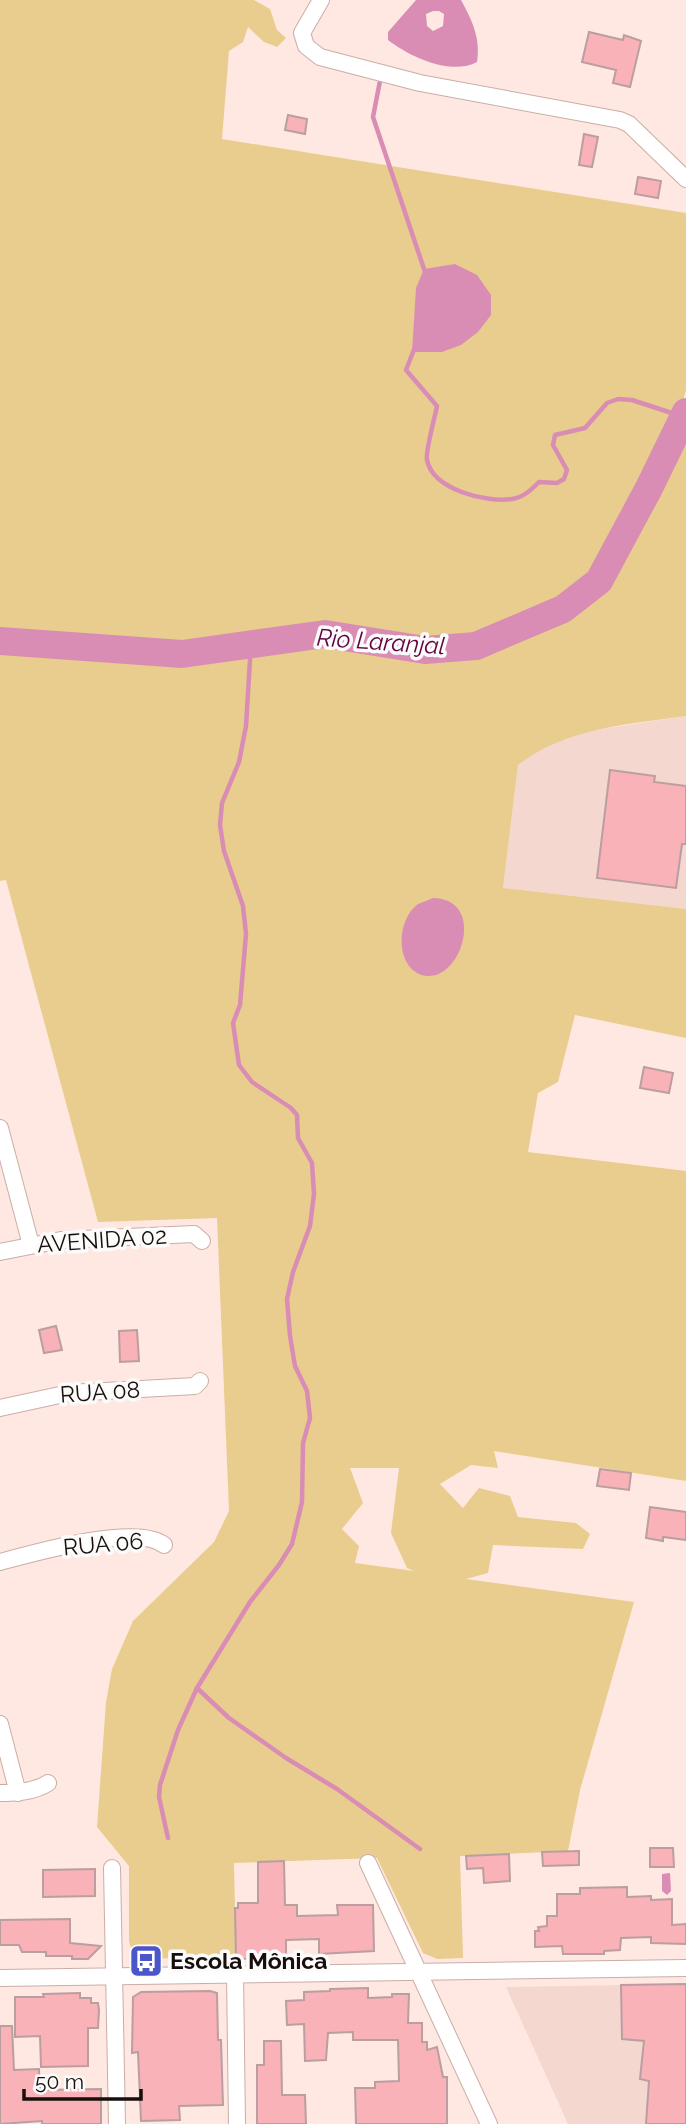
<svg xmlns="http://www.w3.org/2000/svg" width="686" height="2124" viewBox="0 0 686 2124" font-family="Raleway,sans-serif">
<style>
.built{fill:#f4d7ce}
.green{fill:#e8cd8e;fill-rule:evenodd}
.water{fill:#d98db4;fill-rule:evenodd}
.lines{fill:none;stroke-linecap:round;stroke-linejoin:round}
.stream{stroke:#d98db4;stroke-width:4.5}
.river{stroke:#d98db4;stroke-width:28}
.building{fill:#f8b2b8;stroke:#ba9ea0;stroke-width:2}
.minor-casing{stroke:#c9aea6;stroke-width:18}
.minor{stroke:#fff;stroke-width:16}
.labels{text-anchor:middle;stroke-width:7;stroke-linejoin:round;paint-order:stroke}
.street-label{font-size:23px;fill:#180f0c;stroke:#fbfbfb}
.poi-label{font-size:23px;font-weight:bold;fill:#180f0c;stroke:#fbfbfb;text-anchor:start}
.water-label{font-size:24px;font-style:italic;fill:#610340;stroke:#fbfbfb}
</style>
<rect width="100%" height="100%" fill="#ffe8e1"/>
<g class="built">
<polygon points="686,716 686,909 503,888 518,765 538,749 582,732"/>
<polygon points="686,1984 686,2124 568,2124 506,1987"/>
</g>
<path class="green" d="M0 0H254L270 9 277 30 286 38 277 47 264 42 248 27 243 42 229 51 222 139 686 213V390L683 401 684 416 686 414V716C627 725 567 727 518 765L503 888 686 909V1038L575 1015 558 1082 538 1093 528 1152 686 1171V1481L494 1451 498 1468 471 1465 440 1484 463 1508 479 1488 510 1496 518 1517 576 1523 590 1534 583 1549 493 1545 488 1573 466 1579 634 1602 580 1790 568 1851 460 1856 463 1958 437 1959 423 1953 377 1858 234 1863 236 1959 140 1958 131 1948 129 1941V1866L97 1827 106 1702 112 1669 133 1621 214 1542 229 1511 217 1218 98 1222 6 880 0 881ZM350 1468H399L391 1533 407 1568 414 1571 355 1563 359 1546 342 1529 363 1503Z"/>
<g class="water">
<path d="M416 0H461C472 20 481 39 477 62 451 76 410 57 388 40V32ZM433 11H439L444 14 443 26 433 31 427 26 426 14Z"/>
<polygon points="455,264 477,275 491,295 491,315 478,332 461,345 442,352 412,352 416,288 424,269"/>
<path d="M433 898C490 899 459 991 419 974 395 963 397 919 418 904 423 902 429 900 433 898Z"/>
<polygon points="670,1873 671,1891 667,1895 662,1891 662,1874"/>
</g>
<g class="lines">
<g class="stream">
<polyline points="380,81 373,117 426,275"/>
<path d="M415 347 406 370 437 406C435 417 425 452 427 460 433 490 487 503 512 499 524 497 531 490 539 482L557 483 564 479 567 470 553 445 555 435 585 428 607 403 618 399 632 400 684 417"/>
<polyline points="197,1688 229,1718 286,1758 337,1789 420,1849"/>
<polyline points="168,1838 159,1797 160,1785 178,1730 197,1688 250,1602 279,1565 292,1544 302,1502 303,1443 310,1418 307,1391 295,1366 290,1336 287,1299 293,1272 310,1226 314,1194 312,1163 298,1138 297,1115 291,1108 252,1082 239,1065 233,1023 240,1005 246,934 243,906 224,851 220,825 222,803 239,762 246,726 251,643"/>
</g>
<polyline class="river" points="0,641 182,654 325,634 425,650 476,646 563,609 599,581 649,488 686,412"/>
</g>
<g class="building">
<polygon points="589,32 623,40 624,35 641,41 630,87 613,83 616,70 582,62"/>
<polygon points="288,115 307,119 305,134 285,130"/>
<polygon points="584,134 598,137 592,167 579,165"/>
<polygon points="638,177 661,181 658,198 635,194"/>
<polygon points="610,770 655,776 654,782 686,786 686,844 682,844 676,888 597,878"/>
<polygon points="644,1067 673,1073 669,1093 640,1088"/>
<polygon points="56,1326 62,1350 44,1353 39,1330"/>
<polygon points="137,1330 139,1361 120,1362 119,1331"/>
<polygon points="600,1469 631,1473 629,1490 597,1486"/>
<polygon points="650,1507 686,1512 686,1540 663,1537 663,1541 646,1538"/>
<polygon points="650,1848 673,1848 674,1867 650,1867"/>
<polygon points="579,1851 579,1865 543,1866 542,1852"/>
<polygon points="509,1854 510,1881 484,1883 483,1868 467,1869 466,1856"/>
<polygon points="284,1861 285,1905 297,1905 297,1916 338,1915 337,1905 373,1905 374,1951 319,1954 319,1939 286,1940 286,1958 236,1959 235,1908 238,1908 238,1903 258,1903 258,1862"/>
<polygon points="95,1869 95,1896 43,1897 43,1870"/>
<polygon points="627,1887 627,1897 651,1896 651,1900 672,1899 672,1925 686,1924 686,1944 651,1943 651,1937 621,1938 620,1950 604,1951 604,1954 563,1954 562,1946 535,1947 535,1931 539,1931 538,1927 547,1926 547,1916 557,1916 557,1894 580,1894 580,1888"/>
<polygon points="70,1919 70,1943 101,1946 88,1959 72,1959 72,1956 46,1956 46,1952 22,1952 19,1945 0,1945 0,1920"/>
<polygon points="686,1984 686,2124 646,2124 649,2081 640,2079 644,2041 622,2039 621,1985"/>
<polygon points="368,1988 368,1998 392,1997 392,1994 409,1994 408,2023 422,2023 422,2042 427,2042 427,2050 437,2047 443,2077 447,2077 447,2124 356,2124 355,2088 375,2088 375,2082 399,2081 398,2040 353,2040 353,2032 328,2033 326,2060 305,2061 304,2024 287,2025 286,2001 304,2000 304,1992 330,1991 330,1989"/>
<polygon points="210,1991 217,1993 218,2040 221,2040 223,2105 179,2106 180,2120 141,2121 138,2052 132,2053 133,1997 141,1992"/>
<polygon points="80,1993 80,1998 91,1998 91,2003 98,2003 99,2010 98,2028 88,2028 88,2066 41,2067 40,2036 15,2037 15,1997 44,1997 43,1994"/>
<polygon points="0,2026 12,2026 14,2070 39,2069 40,2090 101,2089 101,2124 42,2124 42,2121 0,2124"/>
<polygon points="264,2041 281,2041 282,2095 305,2095 306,2124 257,2124 257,2065 264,2065"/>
</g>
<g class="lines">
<defs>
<g id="minor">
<polyline points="321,0 302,33 306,46 320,57 420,83 620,120 629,124 686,179"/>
<polyline points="0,1128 31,1245"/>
<polyline points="0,1252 61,1240 194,1234 202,1241"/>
<polyline points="0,1408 69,1393 195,1386 200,1381"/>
<path d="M0 1562C33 1553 137 1523 164 1545"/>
<polyline points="0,1724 18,1793"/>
<path d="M0 1793C16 1793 34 1792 48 1783"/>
<polyline points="368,1863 489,2124"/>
<polyline points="112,1868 117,2124"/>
<polyline points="235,1974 237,2124"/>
<polyline points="0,1978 686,1968"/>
</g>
</defs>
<use href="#minor" class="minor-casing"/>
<use href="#minor" class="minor"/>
</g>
<defs>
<symbol id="bus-square" viewBox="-11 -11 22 22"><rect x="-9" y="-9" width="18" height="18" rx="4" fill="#4b56cb" stroke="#fbfbfb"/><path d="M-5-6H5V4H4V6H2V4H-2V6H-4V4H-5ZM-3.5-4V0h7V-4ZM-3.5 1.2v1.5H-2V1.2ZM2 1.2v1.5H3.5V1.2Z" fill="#fff"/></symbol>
</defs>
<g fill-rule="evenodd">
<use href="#bus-square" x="127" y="1942" width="38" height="38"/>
</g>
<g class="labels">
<g class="street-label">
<text transform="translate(102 1240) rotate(-4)" y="8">AVENIDA 02</text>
<text transform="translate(100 1392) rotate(-4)" y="8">RUA 08</text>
<text transform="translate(103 1544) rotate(-5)" y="8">RUA 06</text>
</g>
<g class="poi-label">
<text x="170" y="1969">Escola Mônica</text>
</g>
<g class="water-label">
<text transform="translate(381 642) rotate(4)" y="8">Rio Laranjal</text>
</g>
</g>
<path d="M24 2089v10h117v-10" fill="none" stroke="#180f0c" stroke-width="3.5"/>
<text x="35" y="2089" font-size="21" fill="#180f0c" stroke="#fbfbfb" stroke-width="5" paint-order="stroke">50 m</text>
</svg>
